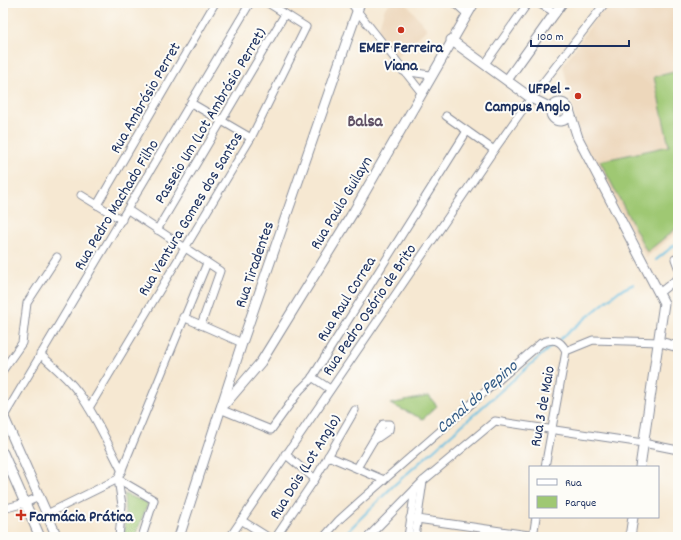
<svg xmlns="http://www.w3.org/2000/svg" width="681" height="540" viewBox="0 0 681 540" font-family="Dekko,sans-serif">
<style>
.built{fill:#edd7bb}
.green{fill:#9fc873;stroke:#5d7c68}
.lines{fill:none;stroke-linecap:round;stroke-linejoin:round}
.stream{stroke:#65bfe3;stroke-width:2}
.minor-casing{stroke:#888c98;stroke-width:9}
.tertiary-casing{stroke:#888c98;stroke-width:11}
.minor{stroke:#fff;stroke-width:7}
.tertiary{stroke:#fff;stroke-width:9}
.poi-dot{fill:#c8321e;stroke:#fdfcf7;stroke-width:1.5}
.labels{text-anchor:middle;stroke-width:4;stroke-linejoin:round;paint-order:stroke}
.poi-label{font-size:16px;font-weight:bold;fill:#1b2f5e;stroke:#fdfcf7}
.street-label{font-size:16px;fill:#1b2f5e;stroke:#fdfcf7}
.neighbourhood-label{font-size:17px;font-weight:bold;fill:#605166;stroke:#fdfcf7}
.water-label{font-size:17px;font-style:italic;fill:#315a86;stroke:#fdfcf7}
</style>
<rect width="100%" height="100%" fill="#fdfcf7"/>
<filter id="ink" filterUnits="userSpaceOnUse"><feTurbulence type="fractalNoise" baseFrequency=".025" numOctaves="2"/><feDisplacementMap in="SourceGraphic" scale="8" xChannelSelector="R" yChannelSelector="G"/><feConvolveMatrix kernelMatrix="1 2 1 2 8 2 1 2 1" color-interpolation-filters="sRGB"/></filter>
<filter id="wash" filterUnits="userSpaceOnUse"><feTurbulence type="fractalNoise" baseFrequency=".012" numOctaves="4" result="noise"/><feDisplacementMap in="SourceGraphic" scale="16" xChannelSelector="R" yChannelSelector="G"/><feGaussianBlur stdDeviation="0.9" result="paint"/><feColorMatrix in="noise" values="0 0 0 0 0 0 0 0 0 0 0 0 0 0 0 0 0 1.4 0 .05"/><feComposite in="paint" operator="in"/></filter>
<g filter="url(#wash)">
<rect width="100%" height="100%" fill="#f6e8d2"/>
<g class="built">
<polygon points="390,3 406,3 427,29 397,57 377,32 385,8"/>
<polygon points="606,3 678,3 678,232 646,258 579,135 563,66"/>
</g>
<g class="green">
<polygon points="678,71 678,227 647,252 600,161 669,146 654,77"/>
<polygon points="429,396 437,406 423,419 390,404"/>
<polygon points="124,494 148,503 135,537 124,537 125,514"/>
</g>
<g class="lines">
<g class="stream">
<polyline points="656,260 678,242"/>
<polyline points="559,340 619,291 634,284"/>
<polyline points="342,537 393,486 555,343"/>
</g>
</g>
</g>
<g filter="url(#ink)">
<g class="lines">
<defs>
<g id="minor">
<polyline points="351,3 421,92"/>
<polyline points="455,3 467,14"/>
<polyline points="538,3 556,13"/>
<polyline points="485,64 528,3"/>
<polyline points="403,71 430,75"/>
<polyline points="191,103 251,138"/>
<polyline points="446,116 494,150"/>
<polyline points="81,195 122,220"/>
<polyline points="97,205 215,3"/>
<polyline points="128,210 220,271 201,325"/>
<polyline points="157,230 285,14"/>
<polyline points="675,259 678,267"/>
<polyline points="659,293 678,278"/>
<polyline points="183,317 242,343"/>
<polyline points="566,351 593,340 660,342"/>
<path d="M40 354C53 366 67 377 78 392 96 415 108 445 122 471"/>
<polyline points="3,370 22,343 27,303 57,257"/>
<polyline points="312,377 330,389"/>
<polyline points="89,408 251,138 306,27 268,3"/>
<polyline points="220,409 271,430 300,390 311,379 467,131"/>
<polyline points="3,418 250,3"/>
<polyline points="285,454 315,479"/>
<polyline points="328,456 384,480"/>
<polyline points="545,467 566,351"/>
<polyline points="357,468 383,424 390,424 389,430 373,441"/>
<polyline points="118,479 154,500 142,537"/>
<polyline points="3,509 25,503 39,497"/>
<polyline points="47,514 118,479"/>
<polyline points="410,518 543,537"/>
<polyline points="241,520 268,537"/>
<polyline points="119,537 122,505 118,479 207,263"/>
<polyline points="230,537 494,150 531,98 605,3"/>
<polyline points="276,537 315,479 355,410"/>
<path d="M324 537 339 520 360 501 541 343C553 338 560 339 566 351"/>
<polyline points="368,537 423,481 495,421 643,443 678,450"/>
<polyline points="408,537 415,489"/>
<polyline points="415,537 423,481"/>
<polyline points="533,537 536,517"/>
</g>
<g id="tertiary">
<polyline points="451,40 531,98 551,108"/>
<polyline points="507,80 562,3"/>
<circle cx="560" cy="112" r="9"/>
<polyline points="569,110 578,138 664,303 640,467"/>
<polyline points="660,342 678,347"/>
<polyline points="225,404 261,362 354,211 474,3"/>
<polyline points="3,415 57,537"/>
<polyline points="3,453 40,537"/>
<polyline points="179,537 242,343 360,3"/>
<polyline points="630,537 633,517"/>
</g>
</defs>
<use href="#minor" class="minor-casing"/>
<use href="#tertiary" class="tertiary-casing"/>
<use href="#minor" class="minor"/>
<use href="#tertiary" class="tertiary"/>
</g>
</g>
<g class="poi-dot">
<circle cx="401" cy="30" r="4"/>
<circle cx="578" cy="96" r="4"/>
<path d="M19 509h4v4h4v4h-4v4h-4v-4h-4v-4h4z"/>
</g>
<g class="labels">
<g class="poi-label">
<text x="401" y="52">EMEF Ferreira<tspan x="401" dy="18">Viana</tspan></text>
<text x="570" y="93" text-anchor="end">UFPel -<tspan x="570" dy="18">Campus Anglo</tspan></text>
<text x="29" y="521" text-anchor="start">Farmácia Prática</text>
</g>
<g class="street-label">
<text transform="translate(144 97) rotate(-60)" y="6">Rua Ambrósio Perret</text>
<text transform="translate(209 115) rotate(-59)" y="6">Passeio Um (Lot Ambrósio Perret)</text>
<text transform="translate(340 202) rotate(-59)" y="6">Rua Paulo Guilayn</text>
<text transform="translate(115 204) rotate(-59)" y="6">Rua Pedro Machado Filho</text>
<text transform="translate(189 213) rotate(-59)" y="6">Rua Ventura Gomes dos Santos</text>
<text transform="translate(253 264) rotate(-71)" y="6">Rua Tiradentes</text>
<text transform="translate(345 298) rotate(-58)" y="6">Rua Raul Correa</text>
<text transform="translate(368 309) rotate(-56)" y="6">Rua Pedro Osório de Brito</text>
<text transform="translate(541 406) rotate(-80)" y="6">Rua 3 de Maio</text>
<text transform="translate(304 466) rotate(-58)" y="6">Rua Dois (Lot Anglo)</text>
</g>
<g class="neighbourhood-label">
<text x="365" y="126">Balsa</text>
</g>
<g class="water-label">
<text transform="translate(476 396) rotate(-41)" y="6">Canal do Pepino</text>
</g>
</g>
<rect width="681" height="540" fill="none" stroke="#fdfcf7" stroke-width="16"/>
<rect x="529" y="466" width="130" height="52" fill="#fdfcf7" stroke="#a3aaba"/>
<rect x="537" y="479" width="20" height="6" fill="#ffffff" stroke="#a3aaba"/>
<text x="565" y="486" font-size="12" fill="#1b2f5e">Rua</text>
<rect x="537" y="496" width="20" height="12" fill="#9fc873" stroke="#a3aaba"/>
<text x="565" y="506" font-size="12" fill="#1b2f5e">Parque</text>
<path d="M531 40v6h98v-6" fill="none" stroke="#1b2f5e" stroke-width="2"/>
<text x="537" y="40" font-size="12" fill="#1b2f5e" stroke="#fdfcf7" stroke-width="3" paint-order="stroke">100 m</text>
</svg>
